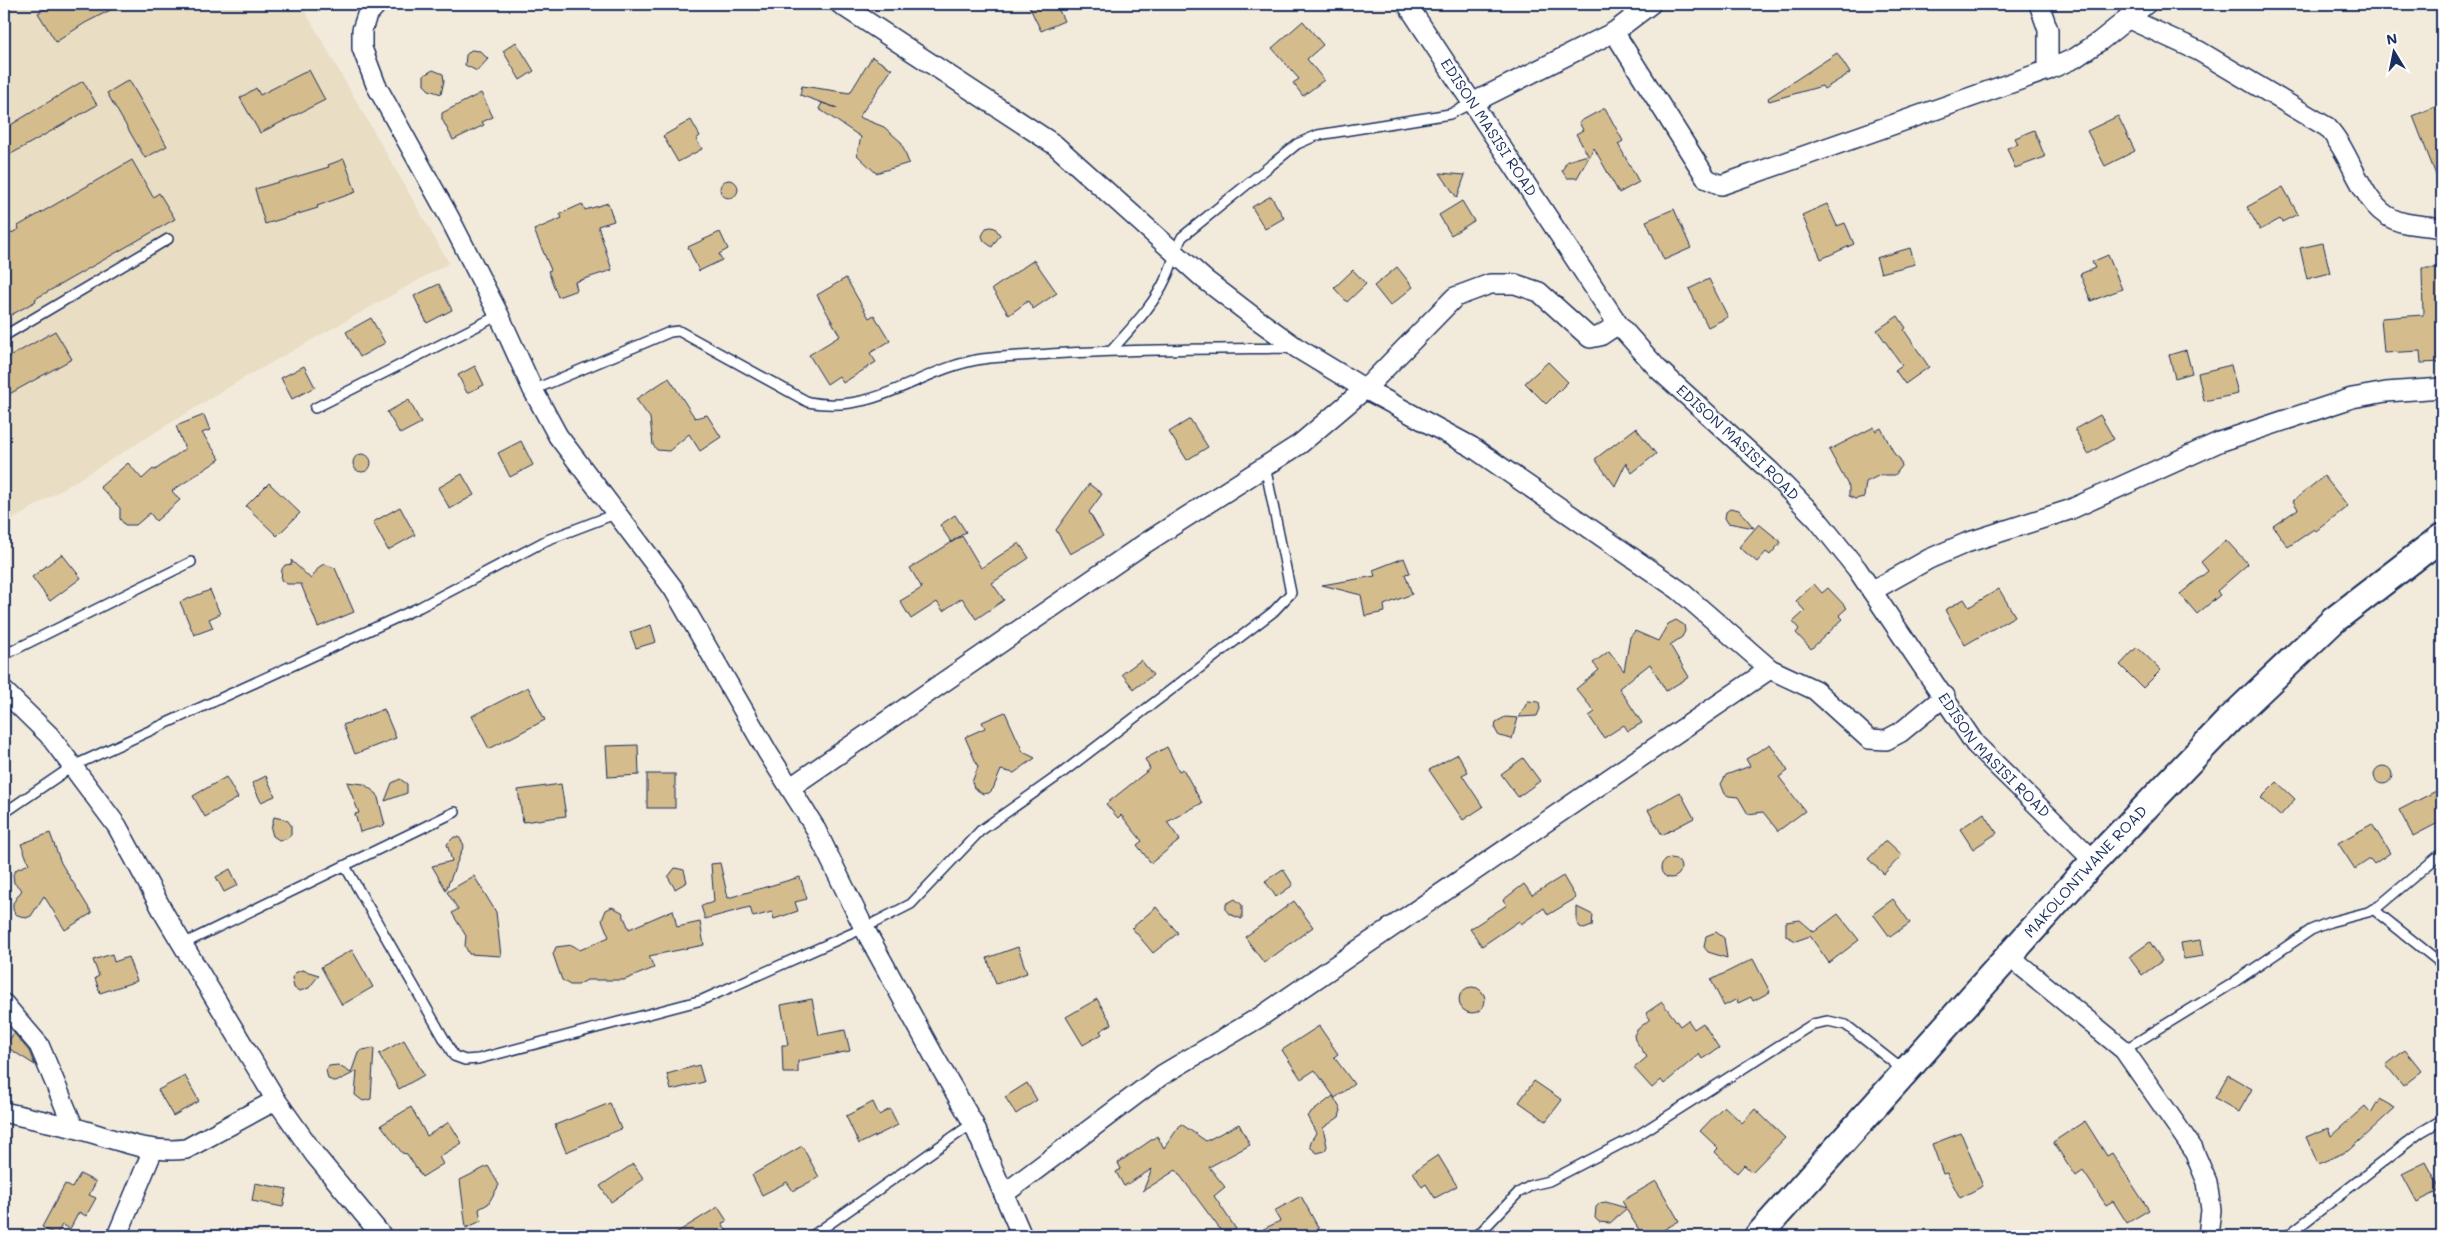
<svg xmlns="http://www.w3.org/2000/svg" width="2446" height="1240" viewBox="0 0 2446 1240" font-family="Mali,sans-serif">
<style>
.built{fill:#e9ddc4}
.building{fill:#d5bc8c;stroke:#1b2f5e}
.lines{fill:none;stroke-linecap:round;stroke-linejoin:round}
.service-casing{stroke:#1b2f5e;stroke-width:12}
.minor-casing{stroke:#1b2f5e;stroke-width:22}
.secondary-casing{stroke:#1b2f5e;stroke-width:30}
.service{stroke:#fff;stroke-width:9}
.minor{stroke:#fff;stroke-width:19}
.secondary{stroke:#fff;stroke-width:26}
.labels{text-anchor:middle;stroke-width:4;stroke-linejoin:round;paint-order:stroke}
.street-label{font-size:15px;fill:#1b2f5e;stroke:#fff}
</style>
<rect width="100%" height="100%" fill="#f2ebdc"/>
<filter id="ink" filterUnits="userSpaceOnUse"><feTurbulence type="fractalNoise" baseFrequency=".02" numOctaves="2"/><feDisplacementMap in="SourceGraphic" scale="10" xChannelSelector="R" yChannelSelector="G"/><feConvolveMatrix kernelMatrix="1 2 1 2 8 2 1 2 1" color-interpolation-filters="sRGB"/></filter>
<g filter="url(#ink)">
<polygon class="built" points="15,4 301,4 449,263 244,378 4,525 4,11"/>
<g class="building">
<polygon points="54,4 122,4 85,23 56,42 38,13"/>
<polygon points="1028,4 1056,4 1064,21 1041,31"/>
<polygon points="1303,21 1323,45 1307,59 1324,80 1303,96 1293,83 1299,79 1272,48"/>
<polygon points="516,42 534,71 520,80 503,51"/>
<polygon points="471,50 480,51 488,59 477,71 465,65 466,55"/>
<polygon points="1837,53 1850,73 1824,89 1822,86 1769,101 1768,98"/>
<polygon points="872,57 892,69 859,117 884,127 901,142 909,163 876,173 857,155 861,137 819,109 822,103 837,108 800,95 802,86 850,93"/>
<polygon points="309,70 325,100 260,133 240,98 256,88 260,95"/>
<polygon points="433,70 443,74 444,81 441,94 429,90 424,85 424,75"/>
<polygon points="129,80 167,146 145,158 107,93"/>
<polygon points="83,81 97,105 4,158 4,129"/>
<polygon points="481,93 493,117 482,122 484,125 453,140 442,119 442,113"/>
<polygon points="2442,104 2442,188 2441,188 2413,116"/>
<polygon points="1605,108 1623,141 1618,144 1639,182 1619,193 1594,148 1577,178 1567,178 1562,171 1567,161 1588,155 1576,134 1583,130 1579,122"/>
<polygon points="2118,116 2135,151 2105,166 2087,131"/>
<polygon points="691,120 700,136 696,139 702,149 678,162 663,136"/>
<polygon points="2034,130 2045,157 2015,168 2007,148 2018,144 2015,138"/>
<polygon points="344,159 356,192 317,206 318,208 265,224 255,189 329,167 328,165"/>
<polygon points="132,160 153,197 159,193 175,219 35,299 36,301 4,319 4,237 19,229 18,226"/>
<polygon points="1440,173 1465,175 1457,198"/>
<circle cx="729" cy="189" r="9"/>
<polygon points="2283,187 2298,214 2282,222 2280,219 2260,230 2247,207"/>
<polygon points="1271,196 1284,218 1265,229 1252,207"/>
<polygon points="1462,201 1474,221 1451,235 1439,215"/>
<polygon points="608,203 614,221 598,226 612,270 575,282 577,290 558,297 548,271 551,270 534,230 562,218 560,214 582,204 585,210"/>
<polygon points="1827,204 1837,226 1845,223 1854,244 1821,259 1802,215"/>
<polygon points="1674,209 1691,248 1664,260 1646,221"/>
<polygon points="991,227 995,228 1000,235 992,247 984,241 982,236 986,228"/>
<polygon points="720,232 728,249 719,254 722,260 699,271 688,247"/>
<polygon points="2323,243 2330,273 2307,279 2300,248"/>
<polygon points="1910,248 1915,264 1881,273 1876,258"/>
<polygon points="2108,255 2122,289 2091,301 2080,274 2095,268 2092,262"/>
<polygon points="1034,260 1057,293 1033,309 1028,301 1009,315 992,289"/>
<polygon points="1397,267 1413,287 1390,306 1374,286"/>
<polygon points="2422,268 2442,268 2442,362 2421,363 2420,351 2384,353 2381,318 2423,315"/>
<polygon points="1353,270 1366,284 1347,302 1334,288"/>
<polygon points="846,278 869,318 874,315 890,341 870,353 876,362 843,383 839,376 827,384 809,355 840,336 817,295"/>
<polygon points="1709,279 1728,317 1708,327 1689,289"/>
<polygon points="439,284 452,310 427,323 414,296"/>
<polygon points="1898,316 1906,328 1904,330 1929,367 1905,384 1895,370 1902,365 1877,330"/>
<polygon points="371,318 385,343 360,357 346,332"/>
<polygon points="55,331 72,359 4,397 4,360"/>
<polygon points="2186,350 2192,373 2175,378 2169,355"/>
<polygon points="1548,362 1568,382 1546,404 1525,383"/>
<polygon points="2231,365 2238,394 2204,401 2198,373"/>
<polygon points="304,366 315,387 292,399 281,378"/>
<polygon points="475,366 484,385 467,393 458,375"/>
<polygon points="669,378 695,418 707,415 721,437 700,451 689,434 669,451 657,450 653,445 650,418 636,399"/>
<polygon points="409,400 421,423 400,434 387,412"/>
<polygon points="204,415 210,430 202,433 220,459 172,491 180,500 156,521 150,513 136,525 125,525 120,519 120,508 100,487 128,463 142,479 153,469 155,470 185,449 176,426"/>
<polygon points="2100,415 2114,439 2088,454 2075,429"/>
<polygon points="1190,419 1208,447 1187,460 1169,432"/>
<polygon points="1874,427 1876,431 1881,428 1895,455 1900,459 1902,466 1895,475 1880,475 1866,482 1864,497 1855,499 1849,496 1849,487 1829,450"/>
<polygon points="1636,428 1656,454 1632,473 1626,463 1615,486 1595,459"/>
<polygon points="521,441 533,465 510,477 498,453"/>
<circle cx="362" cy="463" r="9"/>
<polygon points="462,474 474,495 450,509 438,488"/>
<polygon points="2324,476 2348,506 2316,531 2314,529 2288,547 2273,526 2298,509 2293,501"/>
<polygon points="269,483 300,513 277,536 246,506"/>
<polygon points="1089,484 1102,494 1089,512 1103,536 1070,554 1056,530"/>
<polygon points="400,507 415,535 388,550 373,522"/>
<polygon points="1731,508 1739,510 1754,528 1728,523 1725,518 1726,512"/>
<polygon points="955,515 966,532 951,542 940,525"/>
<polygon points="1759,524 1781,542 1770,555 1766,552 1757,562 1739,547"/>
<polygon points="962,536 981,568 1019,543 1029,558 992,583 1004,600 976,619 962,598 943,611 937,602 911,619 900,601 922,588 910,568"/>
<polygon points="2226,540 2248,564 2217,591 2220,595 2197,614 2180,594 2208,571 2201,562"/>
<polygon points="62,554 81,578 50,601 32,577"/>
<polygon points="1404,558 1410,573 1405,574 1412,594 1384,605 1385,612 1365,616 1361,595 1322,585 1375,576 1373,570"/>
<polygon points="291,560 311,579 319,567 324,564 335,568 354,612 318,627 301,584 287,584 281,580 282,569 285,565 292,564"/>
<polygon points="1814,584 1822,593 1828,588 1847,608 1839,615 1843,619 1811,649 1796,633 1799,629 1793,622 1805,611 1796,601"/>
<polygon points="1999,589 2015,616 1965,645 1945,610 1964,599 1969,607"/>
<polygon points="210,590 220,614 209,619 213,628 194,635 180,602"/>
<polygon points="1676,620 1684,625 1685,631 1682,637 1670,645 1689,677 1666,691 1650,664 1619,688 1642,723 1628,731 1624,725 1604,738 1589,716 1595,712 1576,689 1599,670 1593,663 1609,651 1624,671 1630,637 1635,631 1658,641 1668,624"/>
<polygon points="651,625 656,642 636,648 630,632"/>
<polygon points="2137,647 2161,670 2143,688 2120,665"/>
<polygon points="1141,660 1153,675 1134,689 1122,674"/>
<polygon points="528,687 545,720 489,749 472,716"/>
<polygon points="1528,701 1539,702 1540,709 1537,716 1519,717"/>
<polygon points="384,709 396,738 355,754 343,725"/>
<polygon points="1005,712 1023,752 1035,758 1014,773 1001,770 993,789 989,793 983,794 974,788 972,782 978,767 965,737 985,728 982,722"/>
<polygon points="1505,717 1518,718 1512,739 1499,736 1495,729 1496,722"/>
<polygon points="1770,744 1788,771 1779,777 1805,811 1778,831 1763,812 1748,814 1738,797 1729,796 1725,794 1721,784 1726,775 1750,766 1746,759"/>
<polygon points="638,745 639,775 608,777 606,746"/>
<polygon points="1167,747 1179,771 1183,769 1202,803 1167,822 1180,840 1151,863 1137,845 1142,841 1121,815 1118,818 1106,804 1150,769 1145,759"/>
<polygon points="1458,754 1468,772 1462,775 1483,807 1463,820 1429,770"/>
<polygon points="1523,758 1540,781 1518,797 1501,774"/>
<circle cx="2383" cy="775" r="9"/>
<rect x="647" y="774" width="28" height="34"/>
<polygon points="266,776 275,796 261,802 252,783"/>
<polygon points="226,777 238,798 205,817 193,796"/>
<polygon points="400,779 407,784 407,793 385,801 392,783"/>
<polygon points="347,782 364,784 377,794 385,825 360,832 355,814 359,813"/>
<polygon points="2277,782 2295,799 2280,816 2261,798"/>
<polygon points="561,784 566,816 523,822 518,790"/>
<polygon points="2442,788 2442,821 2413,836 2399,810"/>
<polygon points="1680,792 1694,818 1662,835 1648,810"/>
<polygon points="1984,813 1997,833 1973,849 1960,829"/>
<polygon points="274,817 287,820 291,825 291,835 286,839 279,840 273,836 271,829"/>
<polygon points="2372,824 2390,853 2374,864 2370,859 2355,869 2338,843"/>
<polygon points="50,833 61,863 92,913 65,930 44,896 31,916 26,918 15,914 13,909 13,903 22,890 14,883 13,874 17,869 29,864 21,844"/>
<polygon points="454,837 459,837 464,845 446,890 432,866 452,861 447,844"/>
<polygon points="1886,840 1902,855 1884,874 1868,859"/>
<circle cx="1671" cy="868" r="10"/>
<polygon points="720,863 728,898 800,877 807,899 795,902 798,911 774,919 772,912 753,917 750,907 705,919 701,906 714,902 711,864"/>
<polygon points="675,868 684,870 687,882 675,889 668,877"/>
<polygon points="230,869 238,885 224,892 216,877"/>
<polygon points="1283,869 1293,885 1276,897 1265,881"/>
<polygon points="474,876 496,912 501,956 469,954 465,946 466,936 452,913 458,909 447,892"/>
<polygon points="1563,876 1576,898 1548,915 1544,908 1521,924 1519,921 1482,946 1470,929 1507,905 1503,900 1524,884 1532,895"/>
<polygon points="1235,899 1242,905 1242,919 1229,914 1226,910 1226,904"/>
<polygon points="1893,899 1910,923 1890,937 1873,914"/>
<polygon points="1294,901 1313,927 1264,963 1245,937"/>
<polygon points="612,907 622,912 629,929 673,910 677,927 700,922 704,945 649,956 654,968 624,980 587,980 578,985 570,985 562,980 553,954 556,947 572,945 580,950 609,937 602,920 606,910"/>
<polygon points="1156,907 1178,933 1153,953 1132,928"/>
<polygon points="1577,907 1593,915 1592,926 1584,929 1580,927 1577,923"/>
<polygon points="1838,914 1859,940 1829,963 1810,936 1796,941 1786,936 1786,922 1800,920 1814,932"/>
<polygon points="1716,932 1724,938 1727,958 1708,952 1704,947 1706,936"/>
<polygon points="2200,940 2203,956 2184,959 2181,943"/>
<polygon points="2150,942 2162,961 2142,975 2129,957"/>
<polygon points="1018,947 1027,973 996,984 987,958"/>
<polygon points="352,950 373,987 342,1005 321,967"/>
<polygon points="112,954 114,962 128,957 137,981 100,993 95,978 99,976 93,960"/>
<polygon points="1753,959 1770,992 1753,1001 1751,997 1738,1003 1737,999 1724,1006 1711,980"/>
<polygon points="302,970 319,975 309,988 300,991 294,988 292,978 295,973"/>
<circle cx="1472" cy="1000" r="13"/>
<polygon points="812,999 819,1035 845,1030 850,1051 798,1061 798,1073 783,1073 782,1045 788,1045 781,1005"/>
<polygon points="1097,999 1112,1024 1100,1031 1102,1034 1083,1045 1066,1017"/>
<polygon points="1662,1002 1680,1026 1688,1020 1694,1029 1703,1023 1719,1048 1702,1059 1699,1054 1664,1084 1661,1080 1652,1088 1634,1068 1647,1057 1635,1040 1634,1035 1637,1030 1650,1019 1646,1013"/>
<polygon points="1319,1026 1338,1054 1334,1057 1354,1084 1335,1098 1315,1070 1301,1079 1282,1050"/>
<polygon points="14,1033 29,1051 35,1065 5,1046"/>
<polygon points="404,1040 424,1075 399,1089 379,1054"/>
<polygon points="374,1048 371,1099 363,1101 355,1095 357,1071 336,1082 328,1079 326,1070 329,1066 338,1065 351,1073 358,1053 362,1050"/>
<polygon points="2405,1050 2422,1071 2403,1086 2386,1065"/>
<polygon points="699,1065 704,1082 671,1090 667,1074"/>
<polygon points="2228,1075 2252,1089 2239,1112 2215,1098"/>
<polygon points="185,1076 199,1101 173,1116 158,1090"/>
<polygon points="1534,1081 1562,1100 1546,1121 1519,1102"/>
<polygon points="1027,1083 1037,1100 1016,1114 1005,1097"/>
<polygon points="1333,1096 1341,1110 1339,1117 1323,1128 1327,1146 1325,1151 1317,1153 1310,1147 1311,1141 1316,1133 1307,1116"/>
<polygon points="2379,1099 2395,1108 2348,1151 2318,1164 2306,1137 2328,1128 2331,1136 2365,1106 2371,1113"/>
<polygon points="873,1102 879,1115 890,1109 898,1125 859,1144 846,1116"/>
<polygon points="610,1103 621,1129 566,1152 555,1125"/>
<polygon points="1724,1106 1742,1123 1755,1109 1785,1138 1752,1172 1744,1165 1737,1173 1715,1152 1718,1148 1700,1131"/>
<polygon points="411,1107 427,1136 449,1122 462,1143 439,1157 443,1164 422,1177 407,1154 402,1153 381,1125"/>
<polygon points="2085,1121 2107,1156 2112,1153 2149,1210 2127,1223 2113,1201 2106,1205 2083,1171 2076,1176 2053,1142"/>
<polygon points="1181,1124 1206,1141 1239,1124 1250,1145 1209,1167 1225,1187 1214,1196 1236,1229 1225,1236 1176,1170 1143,1191 1152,1169 1124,1186 1116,1172 1121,1169 1118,1163 1157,1136 1164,1148"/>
<polygon points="1961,1133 1983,1186 1960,1198 1947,1173 1943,1174 1932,1144"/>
<polygon points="802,1146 819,1177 793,1191 787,1182 762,1195 752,1175"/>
<polygon points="1438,1155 1457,1186 1435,1198 1426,1184 1422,1187 1413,1172"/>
<polygon points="2426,1162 2441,1190 2417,1202 2402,1174"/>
<polygon points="633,1164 644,1179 611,1202 600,1186"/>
<polygon points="488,1166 499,1185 488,1204 479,1209 481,1221 466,1228 460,1180"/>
<polygon points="80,1174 96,1182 89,1195 96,1198 86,1216 79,1212 70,1229 62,1225 56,1235 42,1227 65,1184 72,1188"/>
<polygon points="1656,1181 1679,1221 1653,1236 1643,1236 1626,1209 1610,1223 1599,1222 1595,1218 1596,1207 1600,1203 1606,1202 1626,1208 1622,1201"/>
<polygon points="255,1183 287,1189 283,1207 252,1201"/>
<polygon points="1301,1196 1319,1229 1306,1236 1249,1236 1280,1221 1274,1211"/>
<polygon points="718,1207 727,1221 722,1223 730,1236 671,1236"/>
</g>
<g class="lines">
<defs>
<g id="service">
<polyline points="4,336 168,239"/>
<path d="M1112 350C1132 327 1154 305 1166 278 1173 264 1175 250 1182 237L1297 144 1318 135 1450 114 1472 103"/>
<path d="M533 390 670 332 679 331 808 402C878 415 918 369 982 359 1004 356 1027 356 1050 354 1130 349 1211 349 1292 348"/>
<polyline points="315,408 499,315"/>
<polyline points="4,655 191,562"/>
<polyline points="4,813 73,766 420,607 547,540 615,514"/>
<polyline points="345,866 454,1056 465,1060 478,1059 702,1000 864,928 911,904 980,831 1062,773 1273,612 1291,593 1265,466"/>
<polyline points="2373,909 2442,964"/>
<polyline points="183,944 455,812"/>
<polyline points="2124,1050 2230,985 2311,930 2330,922 2368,912 2379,906 2442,853"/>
<polyline points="812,1236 973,1123"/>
<polyline points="1477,1236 1518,1193 1532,1185 1549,1181 1638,1135 1813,1024 1828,1021 1846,1025 1903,1070"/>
<polyline points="2287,1236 2421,1132 2442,1120"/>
</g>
<g id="minor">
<polyline points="377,4 367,15 362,30 362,48 376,85 449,217 499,315 533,390 558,436 673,588 768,753 814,826 864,928 934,1056 973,1123 1022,1236"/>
<polyline points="840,4 1055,145 1204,279 1251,315 1297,348 1365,389 1472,447 1679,590 1770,669 1815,690 1869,739 1886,740 1901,732 1945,696"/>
<path id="s1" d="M1407 4 1618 324 1658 369 1770 471 1817 519 1857 569 1975 744 2094 861"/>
<polyline points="2039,4 2048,30 2048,70"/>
<path d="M2127 18 2199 51 2327 127C2352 153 2361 205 2393 219 2407 226 2427 225 2442 228"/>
<polyline points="1614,32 1707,179 1721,185 2048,70 2075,58 2100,41 2146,4"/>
<polyline points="1472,103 1614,32 1651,4"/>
<polyline points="1872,591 1929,559 1966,543 2069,510 2219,442 2352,398 2386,392 2442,388"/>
<polyline points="4,691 49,735 117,826 165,915 276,1100 315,1155 382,1236"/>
<polyline points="791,787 1144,544 1300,444 1365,389 1455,297 1490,284 1515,284 1539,292 1590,338 1600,336 1618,324"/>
<polyline points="2009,956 2124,1050 2193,1149 2207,1182 2211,1210 2208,1236"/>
<polyline points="4,1004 39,1045 74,1128"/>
<path d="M4 1112C27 1118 51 1122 75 1128 112 1138 147 1154 186 1149L276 1100"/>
<polyline points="1004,1194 1162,1075 1260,1017 1770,669"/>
<polyline points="117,1236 153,1150"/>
</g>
<g id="secondary">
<path id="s2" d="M1758 1236 2094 861 2230 719 2334 620 2442 537"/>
</g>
</defs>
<use href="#service" class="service-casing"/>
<use href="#minor" class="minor-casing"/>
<use href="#secondary" class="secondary-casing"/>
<use href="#service" class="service"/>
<use href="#minor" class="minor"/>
<use href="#secondary" class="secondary"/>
</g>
</g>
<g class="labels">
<g class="street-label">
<text dy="5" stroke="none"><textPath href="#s1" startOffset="148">EDISON MASISI ROAD</textPath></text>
<text dy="5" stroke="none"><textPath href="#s1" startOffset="552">EDISON MASISI ROAD</textPath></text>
<text dy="5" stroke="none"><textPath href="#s1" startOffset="958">EDISON MASISI ROAD</textPath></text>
<text dy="5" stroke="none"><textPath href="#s2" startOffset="490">MAKOLONTWANE ROAD</textPath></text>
</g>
</g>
<rect width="2446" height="1240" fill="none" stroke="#fff" stroke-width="20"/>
<rect x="10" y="10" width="2426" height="1220" fill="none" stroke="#1b2f5e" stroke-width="2" filter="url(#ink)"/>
<g transform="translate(2394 52) rotate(350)" stroke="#ffffff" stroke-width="4" paint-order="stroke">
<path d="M0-4L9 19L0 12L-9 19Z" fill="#1b2f5e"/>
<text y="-8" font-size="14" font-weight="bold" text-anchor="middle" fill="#1b2f5e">N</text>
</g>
</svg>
